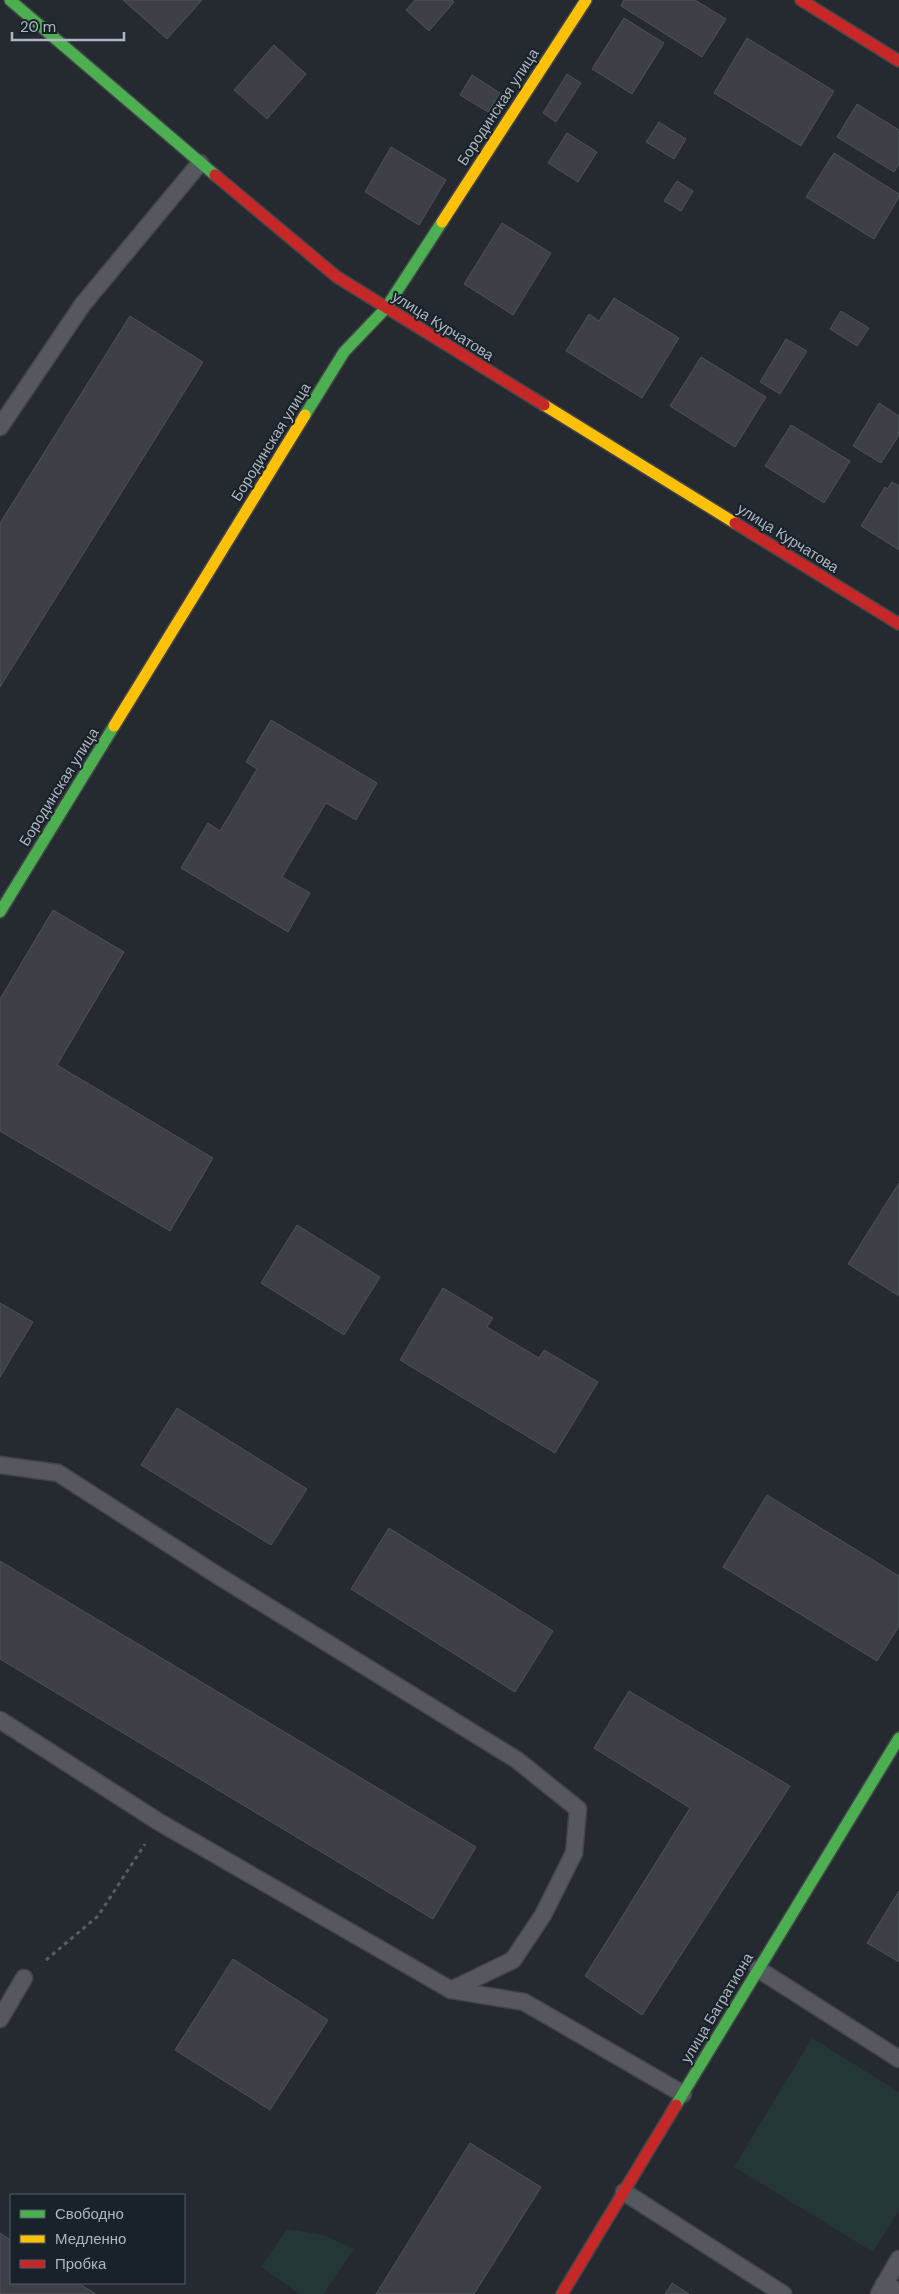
<svg xmlns="http://www.w3.org/2000/svg" width="899" height="2294" viewBox="0 0 899 2294" font-family="'DM Sans',sans-serif">
<style>
.green{fill:#253636}
.building{fill:#3d4147;stroke:#4c5158}
.lines{fill:none;stroke-linecap:round;stroke-linejoin:round}
.lane-casing{stroke:#42464b;stroke-width:19}
.fast-casing{stroke:#42464b;stroke-width:14}
.slow-casing{stroke:#42464b;stroke-width:14}
.jam-casing{stroke:#42464b;stroke-width:14}
.path{stroke:#585d62;stroke-width:3;stroke-dasharray:4 4;stroke-linecap:butt}
.lane{stroke:#55585e;stroke-width:16}
.fast{stroke:#4caf50;stroke-width:11}
.slow{stroke:#ffc107;stroke-width:11}
.jam{stroke:#c62828;stroke-width:11}
.labels{text-anchor:middle;stroke-width:4;stroke-linejoin:round;paint-order:stroke}
.street-label{font-size:15px;fill:#aeb6c2;stroke:#192129}
</style>
<rect width="100%" height="100%" fill="#252a30"/>
<g class="green">
<polygon points="812,2038 899,2092 899,2210 873,2252 734,2167"/>
<polygon points="287,2229 324,2235 354,2249 323,2294 300,2294 261,2267"/>
</g>
<g class="building">
<polygon points="123,0 202,0 167,39"/>
<polygon points="415,0 452,0 454,2 429,31 406,10"/>
<polygon points="624,0 695,0 726,19 702,57 621,6"/>
<polygon points="624,18 664,43 632,94 592,69"/>
<polygon points="747,38 834,91 801,146 714,93"/>
<polygon points="274,45 306,74 267,119 234,90"/>
<polygon points="567,74 581,83 556,122 543,113"/>
<polygon points="472,75 500,93 488,112 460,95"/>
<polygon points="857,104 899,130 899,164 894,172 837,137"/>
<polygon points="659,122 686,139 674,159 646,142"/>
<polygon points="567,133 597,152 578,182 548,163"/>
<polygon points="391,147 446,180 419,225 365,192"/>
<polygon points="834,153 899,194 899,197 874,239 806,197"/>
<polygon points="677,181 693,191 681,211 664,201"/>
<polygon points="502,223 551,253 513,315 464,284"/>
<polygon points="614,298 679,338 642,398 566,351 589,314 599,321"/>
<polygon points="841,311 869,328 857,346 830,329"/>
<polygon points="130,316 203,362 0,687 0,523"/>
<polygon points="786,339 807,351 780,394 760,382"/>
<polygon points="701,357 766,397 735,447 670,406"/>
<polygon points="879,403 899,416 899,435 881,463 853,446"/>
<polygon points="791,425 850,461 824,503 765,466"/>
<polygon points="892,482 899,486 899,550 861,526 885,487 887,489"/>
<polygon points="271,720 377,783 356,820 326,803 282,877 310,893 288,932 181,868 208,823 220,831 257,769 246,762"/>
<polygon points="53,910 124,952 57,1065 213,1158 170,1231 0,1131 0,999"/>
<polygon points="899,1183 899,1296 848,1264"/>
<polygon points="297,1225 380,1277 344,1335 261,1283"/>
<polygon points="443,1288 493,1318 487,1327 539,1358 544,1350 598,1382 555,1453 400,1360"/>
<polygon points="0,1303 33,1322 0,1377"/>
<polygon points="177,1408 307,1489 271,1545 141,1465"/>
<polygon points="767,1495 899,1576 899,1626 877,1661 723,1567"/>
<polygon points="389,1528 553,1631 515,1692 351,1589"/>
<polygon points="0,1561 476,1847 433,1919 0,1659"/>
<polygon points="629,1691 790,1786 642,2015 585,1976 690,1808 594,1748"/>
<polygon points="899,1891 899,1962 867,1943"/>
<polygon points="233,1959 328,2020 270,2110 175,2050"/>
<polygon points="470,2143 541,2187 474,2294 376,2294"/>
<polygon points="0,2233 11,2240 11,2283 78,2283 96,2294 0,2294"/>
<polygon points="672,2283 689,2294 665,2294"/>
</g>
<g class="lines">
<defs>
<g id="lane">
<polyline points="0,427 83,304 200,163"/>
<polyline points="0,1465 58,1473 217,1575 517,1760 578,1809 574,1853 543,1915 513,1960 451,1990"/>
<polyline points="0,1720 159,1822 451,1990 524,2002 683,2094"/>
<polyline points="758,1969 899,2059"/>
<polyline points="0,2019 24,1978"/>
<polyline points="624,2192 783,2294"/>
<polyline points="884,2284 899,2292"/>
<polyline points="879,2294 899,2259"/>
</g>
<g id="fast">
<polyline points="10,0 215,175"/>
<polyline points="305,415 344,352 386,308 442,222"/>
<polyline points="0,912 114,726"/>
<polyline points="676,2105 899,1738"/>
</g>
<g id="slow">
<polyline points="442,222 586,0"/>
<polyline points="544,405 735,523"/>
<polyline points="114,726 305,415"/>
</g>
<g id="jam">
<polyline points="801,0 899,61"/>
<polyline points="215,175 337,277 544,405"/>
<polyline points="735,523 899,624"/>
<polyline points="562,2294 676,2105"/>
</g>
</defs>
<use href="#lane" class="lane-casing"/>
<use href="#fast" class="fast-casing"/>
<use href="#slow" class="slow-casing"/>
<use href="#jam" class="jam-casing"/>
<polyline class="path" points="46,1960 98,1916 145,1844"/>
<use href="#lane" class="lane"/>
<use href="#fast" class="fast"/>
<use href="#slow" class="slow"/>
<use href="#jam" class="jam"/>
</g>
<g class="labels">
<g class="street-label">
<text transform="translate(498 107) rotate(-57)" y="5">Бородинская улица</text>
<text transform="translate(443 326) rotate(32)" y="5">улица Курчатова</text>
<text transform="translate(271 442) rotate(-58)" y="5">Бородинская улица</text>
<text transform="translate(788 538) rotate(32)" y="5">улица Курчатова</text>
<text transform="translate(59 787) rotate(-58)" y="5">Бородинская улица</text>
<text transform="translate(717 2008) rotate(-59)" y="5">улица Багратиона</text>
</g>
</g>
<rect x="10" y="2194" width="175" height="90" fill="#192129" stroke="#555d66"/>
<rect x="20" y="2210" width="25" height="8" fill="#4caf50" stroke="#555d66"/>
<text x="55" y="2219" font-size="15" fill="#aeb6c2">Свободно</text>
<rect x="20" y="2235" width="25" height="8" fill="#ffc107" stroke="#555d66"/>
<text x="55" y="2244" font-size="15" fill="#aeb6c2">Медленно</text>
<rect x="20" y="2260" width="25" height="8" fill="#c62828" stroke="#555d66"/>
<text x="55" y="2269" font-size="15" fill="#aeb6c2">Пробка</text>
<path d="M12 32v8h112v-8" fill="none" stroke="#aeb6c2" stroke-width="2.5"/>
<text x="20" y="32" font-size="15" fill="#aeb6c2" stroke="#192129" stroke-width="4" paint-order="stroke">20 m</text>
</svg>
